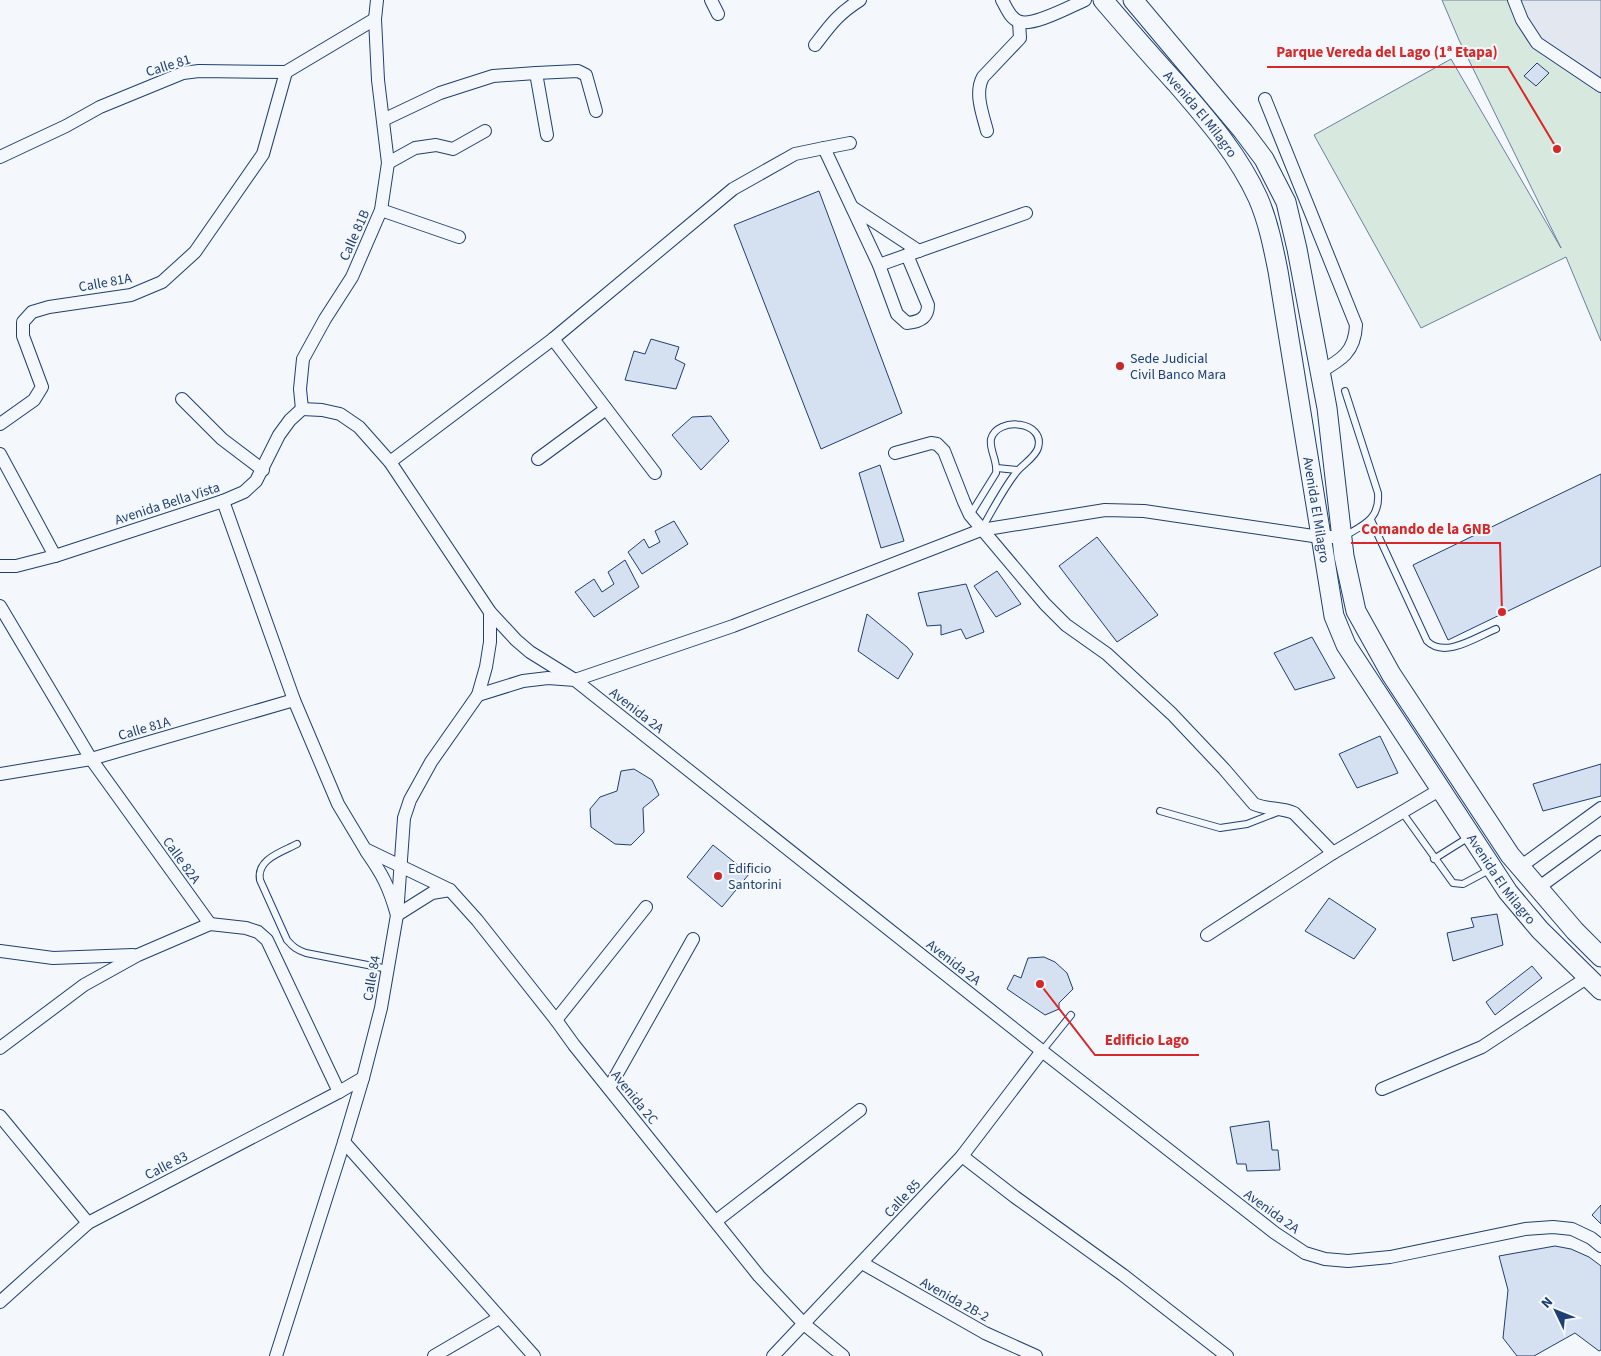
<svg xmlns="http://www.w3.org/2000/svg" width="1601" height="1356" viewBox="0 0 1601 1356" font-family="'Source Sans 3',sans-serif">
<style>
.green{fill:#d7e8df;stroke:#687fa3}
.parking{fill:#e3e8f0;stroke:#687fa3}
.building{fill:#d5e0f0;stroke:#1d3f73}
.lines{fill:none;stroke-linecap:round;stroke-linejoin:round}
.lane-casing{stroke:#1d3f73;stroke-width:8}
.street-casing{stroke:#1d3f73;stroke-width:14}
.secondary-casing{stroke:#1d3f73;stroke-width:21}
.lane{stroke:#f4f7fb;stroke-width:6}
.street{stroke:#f4f7fb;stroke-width:12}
.secondary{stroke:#f4f7fb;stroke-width:19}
.poi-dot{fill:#c62828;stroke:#f4f7fb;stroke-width:2}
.labels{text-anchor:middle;stroke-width:4;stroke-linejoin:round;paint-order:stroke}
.street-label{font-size:14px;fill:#1d3f73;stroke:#f4f7fb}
.poi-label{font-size:14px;fill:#1d3f73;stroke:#f4f7fb;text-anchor:start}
.leader{fill:none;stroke:#d62828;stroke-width:2}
.callout-dot{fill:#d62828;stroke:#f4f7fb;stroke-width:2}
.callout-label{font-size:15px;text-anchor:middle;font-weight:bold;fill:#d62828;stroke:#f4f7fb;stroke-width:4;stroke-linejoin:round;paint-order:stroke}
</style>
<rect width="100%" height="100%" fill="#f4f7fb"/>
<polygon class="green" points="1442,0 1601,0 1601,341 1566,257 1421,328 1314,135 1451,59 1561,248 1459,40"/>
<polygon class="parking" points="1517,0 1601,0 1601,85 1538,42"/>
<g class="building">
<polygon points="1537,63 1549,73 1536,86 1524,76"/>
<polygon points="819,191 902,413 821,449 734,225"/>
<polygon points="651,339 679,347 675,359 685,364 676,389 625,380 634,351 645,354"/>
<polygon points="711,416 729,441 701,470 672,435 692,417"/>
<polygon points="880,465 904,541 881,548 859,473"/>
<polygon points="1601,474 1601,566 1448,640 1413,565"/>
<polygon points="674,521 688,544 642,574 628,552 644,539 649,548 660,542 655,531"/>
<polygon points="1097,537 1158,615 1117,642 1059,566"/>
<polygon points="625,560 639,587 594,617 575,592 594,579 602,592 614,584 608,572"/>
<polygon points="997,571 1021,604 996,617 974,586"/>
<polygon points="966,584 984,632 966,639 961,629 941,635 941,625 927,626 918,593"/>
<polygon points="867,614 907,647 913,654 898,679 858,651"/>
<polygon points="1312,637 1335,678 1295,690 1274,653"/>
<polygon points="1380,736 1398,773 1357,788 1339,754"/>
<polygon points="1601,764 1601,796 1543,811 1533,784"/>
<polygon points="634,769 652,780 659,795 643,808 644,832 631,845 615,844 591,827 590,809 600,797 617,791 621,771"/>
<polygon points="713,845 749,874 722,907 687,877"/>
<polygon points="1329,898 1376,929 1354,959 1305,931"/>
<polygon points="1497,914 1503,945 1453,961 1447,933 1474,927 1471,918"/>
<polygon points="1044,957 1055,962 1067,973 1073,989 1059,1003 1059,1009 1045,1015 1007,989 1014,975 1021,978 1028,958"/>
<polygon points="1532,966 1542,978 1495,1015 1486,1002"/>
<polygon points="1269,1121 1272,1150 1278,1150 1280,1170 1247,1171 1246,1164 1237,1164 1230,1127"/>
<polygon points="1601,1205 1601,1224 1592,1215"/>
<polygon points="1555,1246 1571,1249 1589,1257 1601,1266 1601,1350 1599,1351 1575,1333 1534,1356 1517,1356 1503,1338 1508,1290 1499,1256"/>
</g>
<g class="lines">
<defs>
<g id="lane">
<polyline points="997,468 1017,470"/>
<path d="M970 515 996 473C998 461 989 450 991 439 997 416 1046 421 1038 448 1035 458 1021 465 1015 474 1002 491 992 511 981 530"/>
<path d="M1371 520 1427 641C1445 659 1476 637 1496 629"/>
<path d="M1343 537C1363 525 1380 520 1378 493L1345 391"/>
<polyline points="1160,811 1220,828 1247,824 1278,812"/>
<polyline points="1402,812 1453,883 1463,884 1491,869"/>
<path d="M297 844C282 852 256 859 260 880L287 940C293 947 297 950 306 953L388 969"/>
<polyline points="1434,859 1469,837"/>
<polyline points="1042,1051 1071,1015"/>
</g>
<g id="street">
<polyline points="711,0 718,14"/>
<path d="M1002 0C1006 7 1010 18 1018 21 1031 28 1071 6 1085 0"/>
<polyline points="1514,0 1522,20 1537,43 1601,86"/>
<path d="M815 45C831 24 838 14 860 0"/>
<polyline points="536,73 578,71 586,75 596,111"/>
<path d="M1265 99 1356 325C1355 352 1341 360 1320 372"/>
<polyline points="383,120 440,93 493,76 536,73 547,135"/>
<path d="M987 131C983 115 974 93 983 77L1020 38 1019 22"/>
<polyline points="824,148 850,143"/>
<polyline points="0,157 66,126 100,107 183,73 199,71 286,72 375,19"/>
<polyline points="388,163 415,148 436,145 453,149 485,131"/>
<polyline points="852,207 919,251"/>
<polyline points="381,210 459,237"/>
<polyline points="879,265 1026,213"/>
<polyline points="553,339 655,473"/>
<polyline points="182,399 222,439 263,470"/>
<polyline points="302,409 322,410 340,414 359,427 390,462 490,612 516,640 530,652 575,680 1042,1051 1275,1233 1305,1253 1325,1259 1348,1261 1390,1257 1525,1229 1553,1227 1572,1229 1591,1238 1601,1246"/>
<polyline points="302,409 300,389 303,359 325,319 352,277 381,210 388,163 378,80 375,19 377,0"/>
<polyline points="0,424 34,400 42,387 23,336 23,322 32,312 49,307 131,295 162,282 195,252 263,154 286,72"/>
<path d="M895 453 931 443 937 444 944 451 964 502 970 515 1045 604 1066 625 1107 654 1172 714 1224 769 1254 804C1267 810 1281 807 1294 813L1333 853"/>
<polyline points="0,454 55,556"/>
<polyline points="538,459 606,409"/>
<path d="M390 462 553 339 733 189 795 154 824 148 879 265 897 314 907 323C919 322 928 318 928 305L907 255"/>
<polyline points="223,501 294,700 338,804 365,849 450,890 477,920 556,1020 574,1045 759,1276 804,1324 843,1356"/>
<polyline points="0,566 16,566 55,556 223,501 244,492 256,481 279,435 290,420 302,409"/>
<polyline points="0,606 91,759 210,924 138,955 84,985 0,1048"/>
<polyline points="478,695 523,681 548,678 575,680 733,626 981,530 1105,510 1144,511 1320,537 1342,537"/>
<polyline points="0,774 91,759 294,700"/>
<path d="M366 851C383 875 389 887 397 915L432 893 450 890"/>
<polyline points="1520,867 1601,808"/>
<polyline points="1538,888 1601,842"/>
<polyline points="210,924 246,928 258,932 267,940 339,1092"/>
<polyline points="1207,935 1333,853 1441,789"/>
<polyline points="0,951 53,958 133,955"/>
<polyline points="556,1020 646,907"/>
<polyline points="609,1088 693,939"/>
<polyline points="1382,1089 1482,1047 1588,977"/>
<polyline points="0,1116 88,1223"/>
<polyline points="344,1142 534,1356"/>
<polyline points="962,1156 1015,1197 1123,1275 1227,1356"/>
<polyline points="716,1221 860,1110"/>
<polyline points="862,1263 985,1333 1036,1356"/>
<polyline points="0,1302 88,1223 339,1092 363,1078"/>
<polyline points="276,1356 344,1142 363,1078 381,1008 397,915 404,818 410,800 431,762 478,695 486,667 490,642 490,612"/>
<polyline points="434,1356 499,1318"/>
<polyline points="773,1356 962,1156 1042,1051"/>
</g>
<g id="secondary">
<path id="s1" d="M1103 0C1127 28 1151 56 1176 83 1207 119 1238 154 1258 198 1268 221 1273 246 1278 271L1334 616 1346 645 1508 892 1540 930 1601 990"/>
<polyline points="1133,0 1243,131 1264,159 1286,202 1297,249 1327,408 1344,556 1356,611 1391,674 1510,855 1575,931 1601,957"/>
</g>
</defs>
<use href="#lane" class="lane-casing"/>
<use href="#street" class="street-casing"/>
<use href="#secondary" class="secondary-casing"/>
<use href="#lane" class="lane"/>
<use href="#street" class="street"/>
<use href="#secondary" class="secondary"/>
</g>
<g class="poi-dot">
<circle cx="1120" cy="366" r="5"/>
<circle cx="718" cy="876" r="5"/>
</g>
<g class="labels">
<g class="street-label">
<text transform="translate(168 65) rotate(-17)" y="5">Calle 81</text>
<text dy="5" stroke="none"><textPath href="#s1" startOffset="150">Avenida El Milagro</textPath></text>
<text transform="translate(354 235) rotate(-66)" y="5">Calle 81B</text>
<text transform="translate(105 282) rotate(-10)" y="5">Calle 81A</text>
<text transform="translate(167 503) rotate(-18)" y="5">Avenida Bella Vista</text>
<text dy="5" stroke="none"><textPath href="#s1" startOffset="570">Avenida El Milagro</textPath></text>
<text transform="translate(637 710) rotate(38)" y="5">Avenida 2A</text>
<text transform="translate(144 728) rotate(-16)" y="5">Calle 81A</text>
<text transform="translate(182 860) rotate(54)" y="5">Calle 82A</text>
<text dy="5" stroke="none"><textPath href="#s1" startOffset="990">Avenida El Milagro</textPath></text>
<text transform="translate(954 962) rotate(38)" y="5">Avenida 2A</text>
<text transform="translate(371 978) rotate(-80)" y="5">Calle 84</text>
<text transform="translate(635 1097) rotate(51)" y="5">Avenida 2C</text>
<text transform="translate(166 1165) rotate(-27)" y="5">Calle 83</text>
<text transform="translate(902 1198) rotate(-47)" y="5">Calle 85</text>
<text transform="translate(1272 1211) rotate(36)" y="5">Avenida 2A</text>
<text transform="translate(955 1299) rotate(29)" y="5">Avenida 2B-2</text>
</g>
<g class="poi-label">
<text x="1130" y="363">Sede Judicial<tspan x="1130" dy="16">Civil Banco Mara</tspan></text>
<text x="728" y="873">Edificio<tspan x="728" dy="16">Santorini</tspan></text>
</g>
</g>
<path class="leader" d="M1557 149L1508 67H1267M1502 612L1500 543H1351M1040 984L1095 1055H1199"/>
<g class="callout-dot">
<circle cx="1557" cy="149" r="5"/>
<circle cx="1502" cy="612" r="5"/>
<circle cx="1040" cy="984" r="5"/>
</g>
<g class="callout-label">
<text x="1387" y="57">Parque Vereda del Lago (1ª Etapa)</text>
<text x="1426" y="534">Comando de la GNB</text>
<text x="1147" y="1045">Edificio Lago</text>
</g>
<g transform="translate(1556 1311) rotate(313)" stroke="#f4f7fb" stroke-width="4" paint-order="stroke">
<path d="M0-4L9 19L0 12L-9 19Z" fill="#1d3f73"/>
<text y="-8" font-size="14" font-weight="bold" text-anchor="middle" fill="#1d3f73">N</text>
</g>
</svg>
